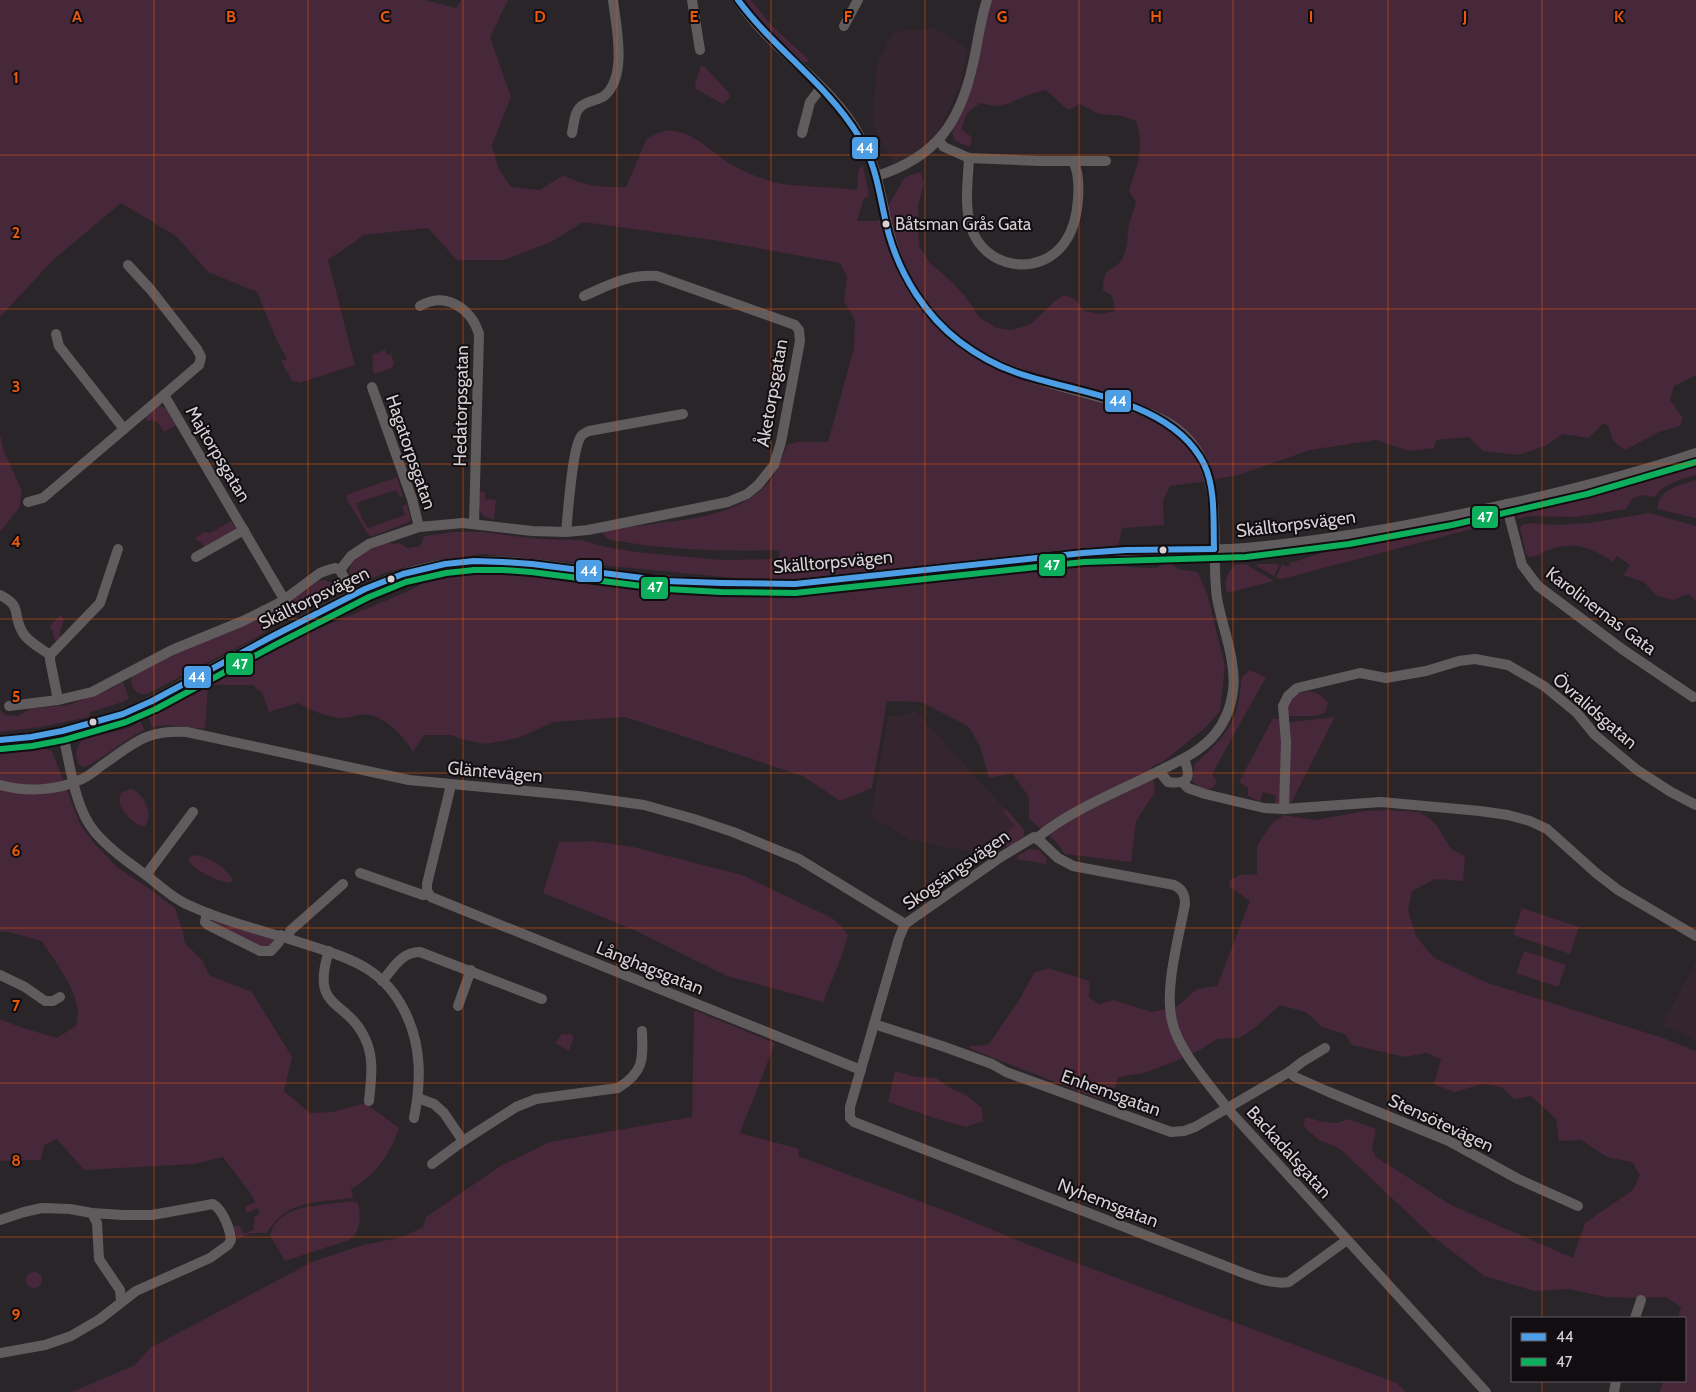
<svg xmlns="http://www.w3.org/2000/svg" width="1696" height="1392" viewBox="0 0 1696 1392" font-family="Cabin,sans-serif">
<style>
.built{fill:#34252e}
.green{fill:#47273a}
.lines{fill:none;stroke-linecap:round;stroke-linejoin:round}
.minor{stroke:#605c5e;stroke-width:10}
.bus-1-casing{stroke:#120d10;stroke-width:10}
.bus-2-casing{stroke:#120d10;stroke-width:10}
.bus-1{stroke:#4d9ee5;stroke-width:6}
.bus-2{stroke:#0daf5c;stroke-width:6}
.grid{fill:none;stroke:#e8590c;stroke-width:1;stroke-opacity:0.55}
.bus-dot{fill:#d7d0d4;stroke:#120d10;stroke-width:2}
.labels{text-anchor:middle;stroke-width:4;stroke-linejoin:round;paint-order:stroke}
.bus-label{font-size:17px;fill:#d7d0d4;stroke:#120d10;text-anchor:start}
.street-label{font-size:18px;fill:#d7d0d4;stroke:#120d10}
.grid-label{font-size:16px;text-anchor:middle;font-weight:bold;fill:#e8590c;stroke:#120d10;stroke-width:4;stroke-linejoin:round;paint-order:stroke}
.line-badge{stroke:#120d10;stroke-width:2}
.badge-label{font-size:14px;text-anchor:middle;font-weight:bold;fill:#fff}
</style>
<rect width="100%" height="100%" fill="#2a2528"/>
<g class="built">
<polygon points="934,28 968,49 961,82 944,121 935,136 916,152 892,163 872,121 877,64 893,32"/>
<polygon points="916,711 1026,832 991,856 911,840 871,816 888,716 897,716"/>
<polygon points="1696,962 1696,1042 1685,1034 1661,1026"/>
</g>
<g class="green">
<path d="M0 0H424L456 8 461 0H508L490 37 511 97 492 145 498 168 511 187 540 190 563 175C586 187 600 187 626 187L647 138C652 136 659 132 664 131 694 128 711 154 734 166 746 173 760 178 773 182 801 188 829 186 857 190L858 170 863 165 869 196 864 198 857 221H879L905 177 921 172 924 183 918 206 919 246 931 264 951 281 965 296 980 318 997 328 1011 330 1031 324 1056 300 1064 295 1075 299 1084 311 1101 314 1115 311 1112 296 1103 290C1103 264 1114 273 1122 259 1128 248 1127 237 1129 225 1131 217 1134 209 1136 202L1129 191C1137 166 1145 147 1136 121L1122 116 1099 114 1080 104 1068 110 1046 90C1039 92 1032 93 1026 96 1006 104 1003 109 980 103L968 112 961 129 972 137 970 147 955 141 952 132C959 112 971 93 977 72 983 49 980 21 992 0H1696V375L1674 386 1670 400 1683 418 1680 426 1659 432 1625 450 1613 441 1609 427 1604 423 1588 438 1563 434 1545 446 1518 455 1483 451 1469 437 1436 440 1434 448 1409 451 1376 440 1310 450 1238 475 1201 482 1170 486 1163 500 1164 525 1122 528 1117 554 1122 564 1128 567 1157 568 1168 560 1178 569 1197 572 1207 593 1225 666 1220 711 1205 728 1164 761 1151 767 1155 792 1136 821 1131 862 1065 854 1054 840 1029 819V797L1012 773 989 778 980 746 968 726 921 702 887 701 872 788 840 801 803 776 625 717 554 722 518 738 485 744 461 739 451 735H424L413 752C404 737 388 719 370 715 360 713 349 719 339 718 324 716 311 710 298 703L269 712 262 693 252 685H208L205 729 167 725 152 727 148 716 171 705 183 697 315 630 385 601 415 588 428 579 460 575 494 573 539 575 570 580 608 581 704 592 782 589 781 579H745L484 554 425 562 384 573 364 582 354 579 349 572C352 553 374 547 390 542L392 544 399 543 407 548 420 546 424 536 453 532H483L539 539 581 540 605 547 636 552 722 560 780 559 779 550C722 552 664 550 607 539L602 532C651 520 720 525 760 491 774 480 781 461 787 445L796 442H828L854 348 855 321 844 301 847 277 840 263 713 240 583 222 551 242 504 260H457L428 228 364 235 328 260 355 365 299 383 298 381 293 382 281 361 287 359 277 341 257 292 208 272 176 236 121 203 53 260 0 317Z"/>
<path d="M745 0H751L771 25 808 59V62H803C781 43 760 24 745 0Z"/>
<polygon points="701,66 704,66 729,93 730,97 723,104 696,89 695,84"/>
<path d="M385 350 387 355 391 354 394 363 392 368 374 374C371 367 374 362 372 355Z"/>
<path d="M158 406 166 408 177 425 164 432C159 424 157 419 147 421L145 417Z"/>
<polygon points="0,434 3,449 22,491 19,508 0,532"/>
<path d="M1696 467V475C1680 480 1664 483 1655 497L1641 495 1633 498 1626 509 1576 517 1528 516 1518 519 1517 516 1519 511 1531 506 1634 483Z"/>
<polygon points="397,477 403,496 400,497 396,490 356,503 363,520 368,528 405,515 402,506 407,505 411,520 409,522 373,536 369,536 347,500 346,495"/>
<path d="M1696 480V518L1657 509C1659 488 1679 486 1696 480Z"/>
<path d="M480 491 485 492V499L496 500 494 519C475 517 479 506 480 491Z"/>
<path d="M1649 513 1696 526V601L1688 594 1673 600 1657 596 1644 582 1623 575 1630 565 1617 556 1613 562C1591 548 1578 541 1551 549 1544 551 1537 557 1529 557L1526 554 1520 528 1522 525 1532 523 1556 525 1590 523Z"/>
<polygon points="1482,516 1498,516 1502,521 1282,579 1276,578 1282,564 1285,566 1290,566 1290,563 1340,547"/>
<polygon points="231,521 237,529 206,547 195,538 204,532 210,533"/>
<path d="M1244 564 1247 565 1274 581 1227 593C1223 582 1227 573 1235 565Z"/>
<polygon points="1256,564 1278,564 1279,565 1274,576 1258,567"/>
<path d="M325 580 331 583 332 591 284 617 273 627 259 636 147 694C136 696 129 687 132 676L176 652 265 616 308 589 318 581Z"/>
<polygon points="60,615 64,619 60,632 60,640 56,644 52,630 49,627"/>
<path d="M1250 670 1266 677 1212 774 1217 782 1212 788 1204 790 1192 781 1195 764C1213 748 1231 732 1237 708 1240 698 1240 687 1242 677Z"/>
<polygon points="123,682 129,698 123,702 90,712 89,717 41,727 0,732 0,709 5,715 18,716 30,709 68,705 109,690"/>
<polygon points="1310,691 1321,695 1328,703 1325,713 1314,716 1286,716 1285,706 1295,694"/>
<polygon points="1335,717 1290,805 1277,806 1275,803 1276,796 1263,792 1260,802 1248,796 1248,788 1239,782 1273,718 1291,722"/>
<path d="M141 721 144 730C123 740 106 757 85 767L78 764 76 752 81 741 89 738 129 728Z"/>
<path d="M38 747 52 751 80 824 94 843 118 868 147 887 175 908 183 932 185 943 202 960 209 975 252 992 292 1057 284 1091 310 1113 333 1112 365 1103 399 1128C389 1155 377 1175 351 1189L353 1195 352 1198C317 1203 287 1199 267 1233H251L238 1239 232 1227 239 1225 244 1234 254 1230 253 1225 255 1221 254 1217 260 1213 257 1208 247 1213 245 1207 255 1202 251 1194 223 1157 194 1164 84 1170 57 1139 44 1145 41 1160 0 1161V1019L20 1027 57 1038 76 1026C77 1021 78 1015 78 1010 74 985 55 962 42 941L5 931 0 932V751Z"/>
<path d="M132 789C144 794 154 815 145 826 128 826 105 791 132 789Z"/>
<polygon points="1006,809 1024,830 1024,836 1010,846 1004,846 1003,843 1008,832 1015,826 1003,812"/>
<polygon points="1386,810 1420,812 1436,824 1451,849 1465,856 1463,881 1435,879 1412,891 1408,910 1416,936 1433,957 1485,982 1663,1038 1696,1051 1696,1392 1660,1392 1663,1381 1685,1381 1685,1318 1678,1318 1681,1307 1666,1297 1637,1298 1606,1297 1569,1289 1534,1291 1484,1276 1431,1235 1340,1149 1319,1140 1303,1126 1306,1117 1323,1122 1337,1123 1349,1119 1376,1129 1372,1148 1376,1157 1451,1205 1573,1258 1585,1223 1633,1190 1640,1175 1632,1162 1607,1157 1581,1140 1559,1141 1556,1119 1531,1096 1514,1099 1501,1087 1483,1084 1454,1092 1434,1084 1441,1059 1427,1053 1405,1057 1352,1045 1345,1034 1322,1027 1306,1012 1280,1005 1257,1026 1240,1038 1217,1039 1200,1050 1171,1063 1144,1073 1118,1077 1115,1087 1107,1097 1097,1098 973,1050 969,1046 988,1045 1018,1002 1034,973 1048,968 1090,981 1089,997 1099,1004 1113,1000 1152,1012 1178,1006 1197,989 1217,986 1250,901 1230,887 1229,881 1240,875 1257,874 1257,846 1271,824 1284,815 1315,820 1365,811"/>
<polygon points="593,841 633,847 742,875 832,918 840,925 848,935 841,958 823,1002 727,976 634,930 543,893 559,842"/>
<polygon points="1030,849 1039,850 1047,859 1046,864 1016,859 1019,855"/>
<path d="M192 855C207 855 223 866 232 878V881L229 883C215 881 199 872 189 862V857Z"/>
<polygon points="1522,908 1579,927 1570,954 1513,935"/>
<polygon points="212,920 273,938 274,943 265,949 211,924"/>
<polygon points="1524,951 1566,965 1558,987 1516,973"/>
<polygon points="694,1010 775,1043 740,1133 799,1149 798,1156 954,1214 1029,1245 1397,1383 1406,1392 72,1392 135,1365 150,1348 312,1262 363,1245 403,1237 423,1227 426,1217 502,1165 550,1142 692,1117"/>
<polygon points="562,1033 567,1035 568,1033 574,1036 569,1051 555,1043"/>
<polygon points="895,1071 916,1077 936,1078 950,1088 966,1095 982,1108 983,1121 966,1127 940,1120 888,1102"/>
<path d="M352 1201 358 1203C361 1216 361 1233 349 1240L285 1261 270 1235C279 1208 305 1207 329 1204 336 1203 344 1202 352 1201Z"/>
<circle cx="34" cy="1280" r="8"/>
</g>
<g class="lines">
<g class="minor">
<polyline points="692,0 700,50"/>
<path d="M738 0C772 52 831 82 860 137 866 150 873 162 876 175 882 196 885 218 891 239 900 273 920 305 946 330 989 372 1051 383 1107 399 1126 405 1146 410 1163 420 1180 429 1195 444 1203 462 1221 502 1211 555 1217 598 1222 627 1237 662 1233 691 1231 706 1225 722 1215 734 1201 751 1181 760 1161 770 1120 791 1072 809 1037 838"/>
<polyline points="844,26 858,0"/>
<path d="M572 133C575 118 574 107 589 102 594 100 600 99 604 96 628 77 616 26 613 0"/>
<polyline points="802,133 810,102 821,88"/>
<polyline points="939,141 944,147 969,158 1039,161 1106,161"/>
<path d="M969 158C968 180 964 206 971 227 984 269 1040 278 1065 242 1074 229 1077 214 1078 199 1079 186 1079 172 1073 161"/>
<path d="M877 176C936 157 960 123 973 64 978 42 980 21 987 0"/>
<polyline points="128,265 151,290 197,349 201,357 199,365 164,395"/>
<path d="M420 306C445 291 471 308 479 334L474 524"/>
<polyline points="56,334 59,346 124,429"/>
<polyline points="372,387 412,499 419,527"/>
<polyline points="28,502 43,498 164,395 284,599"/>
<polyline points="1506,504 1522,565 1538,586 1622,649 1693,697"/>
<path d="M566 532C568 515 572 445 582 435 584 433 587 432 589 431L683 414"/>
<polyline points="196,557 244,530"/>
<path d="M340 570 351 556 369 544 419 527 463 523 532 531 566 532 588 530 728 502 747 494 758 485 774 465 781 442 800 341 799 330 795 325 657 276C628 274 609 285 584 296"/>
<path d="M0 595C24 607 11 614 23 633 28 642 42 649 50 655V660L58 700"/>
<polyline points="50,655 100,603 118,549"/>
<polyline points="9,706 58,700 92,692 172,650 243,621 281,602 320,573 328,570 335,568 340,570 354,595"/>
<path d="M62 731C70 762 74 807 94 831 109 849 128 862 146 875 161 887 175 900 193 907 230 924 270 932 308 945 352 959 385 969 406 1014 422 1048 421 1082 414 1118"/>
<path d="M0 740C42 738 83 728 123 714 149 704 173 689 197 676 237 655 276 634 316 614 348 597 381 580 416 570 493 549 571 571 648 579 697 584 746 584 795 584L1083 553C1137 549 1191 552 1245 548 1337 540 1428 522 1517 502 1578 488 1637 473 1696 453"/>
<path d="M1159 771 1168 782C1190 785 1191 776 1184 759"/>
<polyline points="1182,782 1188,788 1205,794 1264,808 1284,809 1381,802 1480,811 1508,815 1530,821 1547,829 1596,873 1618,890 1696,936"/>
<path d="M0 785C27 792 57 791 82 779 89 776 95 771 101 766 133 744 146 729 187 732L409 780 579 796 644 805 694 819 733 832 799 859 905 924"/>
<polyline points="451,785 427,884 427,891 431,897 861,1070"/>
<polyline points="1284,809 1286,742 1283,706 1288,696 1297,688 1360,673 1386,678 1426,671 1459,661 1475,659 1508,665 1544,686 1577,713 1595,735 1637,770 1671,792 1696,805"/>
<polyline points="360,873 423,895 429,894"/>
<polyline points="146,875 193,812"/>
<polyline points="207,913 205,922 208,925 260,951 271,951 279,942 281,935"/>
<polyline points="287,937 291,930 343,884"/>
<path d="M329 951C309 1013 349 997 367 1043 374 1061 371 1081 369 1101"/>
<polyline points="0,975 25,987 45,1001 53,1001 60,997"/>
<path d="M382 981C394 968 401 952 420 952L542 999"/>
<polyline points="458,1006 471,970"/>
<polyline points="874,1024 942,1046 992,1064 1006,1072 1171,1132 1184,1131 1195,1127 1289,1072 1302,1062 1325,1048"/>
<polyline points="1289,1072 1295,1077 1329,1092 1449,1141 1518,1179 1578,1206"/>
<path d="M418 1098 434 1104 444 1113 463 1141 516 1107 536 1099 618 1088C644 1072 643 1060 642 1031"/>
<polyline points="432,1164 463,1141"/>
<polyline points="92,1213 97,1223 99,1259 120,1290 121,1301"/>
<path d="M0 1220 24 1212 42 1208 70 1209 92 1213 123 1215H152L213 1204C223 1210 230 1229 231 1240L228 1245 210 1258 136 1291 100 1319 71 1336 45 1345 0 1353"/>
<path d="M1347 1240 1289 1282C1269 1286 1239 1271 1220 1264L854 1122 850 1118V1107L899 938 905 924 1001 857 1034 837 1040 841 1058 858 1073 866 1174 885C1182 889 1185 894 1185 904 1179 937 1164 989 1172 1021 1178 1050 1209 1084 1227 1108L1486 1392"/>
<polyline points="1635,1318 1641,1300"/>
<polyline points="1614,1392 1616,1381"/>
</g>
<defs>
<g id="bus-1">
<path d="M738 0C774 49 826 83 858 135 879 169 879 198 889 235 901 277 926 316 960 342 976 354 995 365 1015 372 1076 394 1171 399 1204 464 1216 489 1213 522 1214 549"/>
<polyline points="0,740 31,737 62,731 123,714 152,701 271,637 365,589 403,574 445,564 474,561 503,562 532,564 666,581 722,583 795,584 1083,553 1126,550 1214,549"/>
</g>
<polyline id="bus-2" points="1,749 32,746 64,740 126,722 156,709 275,645 369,597 406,582 446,573 474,570 503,570 531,572 666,589 721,592 795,593 1084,562 1246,557 1349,544 1452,525 1587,494 1696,462"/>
</defs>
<use href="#bus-1" class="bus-1-casing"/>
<use href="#bus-2" class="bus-2-casing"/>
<use href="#bus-1" class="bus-1"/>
<use href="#bus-2" class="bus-2"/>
</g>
<path class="grid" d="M154 0V1392M308 0V1392M463 0V1392M617 0V1392M771 0V1392M925 0V1392M1079 0V1392M1233 0V1392M1388 0V1392M1542 0V1318M0 155H1696M0 309H1696M0 464H1696M0 619H1696M0 773H1696M0 928H1696M0 1083H1696M0 1237H1696M1542 1381V1392"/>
<g class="bus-dot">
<circle cx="886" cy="224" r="4.5"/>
<circle cx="1163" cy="550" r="4.5"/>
<circle cx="391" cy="579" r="4.5"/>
<circle cx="93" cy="722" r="4.5"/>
</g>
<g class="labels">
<g class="bus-label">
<text x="895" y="230">Båtsman Grås Gata</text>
</g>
<g class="street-label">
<text transform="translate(772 393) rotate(-80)" y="6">Åketorpsgatan</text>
<text transform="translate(461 406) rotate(-89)" y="6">Hedatorpsgatan</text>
<text transform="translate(411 452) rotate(71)" y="6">Hagatorpsgatan</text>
<text transform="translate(218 454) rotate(59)" y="6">Majtorpsgatan</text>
<text transform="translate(1296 524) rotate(-7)" y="6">Skälltorpsvägen</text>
<text transform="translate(833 562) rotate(-5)" y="6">Skälltorpsvägen</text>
<text transform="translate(314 598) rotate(-26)" y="6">Skälltorpsvägen</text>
<text transform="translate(1601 611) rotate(37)" y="6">Karolinernas Gata</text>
<text transform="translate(1595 711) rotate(41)" y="6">Övralidsgatan</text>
<text transform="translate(495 772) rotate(5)" y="6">Gläntevägen</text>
<text transform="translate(956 870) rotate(-35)" y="6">Skogsängsvägen</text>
<text transform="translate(650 968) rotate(22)" y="6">Långhagsgatan</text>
<text transform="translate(1111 1093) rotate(20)" y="6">Enhemsgatan</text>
<text transform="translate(1441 1123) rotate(25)" y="6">Stensötevägen</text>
<text transform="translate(1289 1152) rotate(48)" y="6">Backadalsgatan</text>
<text transform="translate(1108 1203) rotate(21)" y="6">Nyhemsgatan</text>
</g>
</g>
<g class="grid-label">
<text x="77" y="22">A</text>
<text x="231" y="22">B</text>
<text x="385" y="22">C</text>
<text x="540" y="22">D</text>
<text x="694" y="22">E</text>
<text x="848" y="22">F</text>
<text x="1002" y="22">G</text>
<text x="1156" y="22">H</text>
<text x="1311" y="22">I</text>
<text x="1465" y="22">J</text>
<text x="1619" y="22">K</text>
<text x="16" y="83">1</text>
<text x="16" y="238">2</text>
<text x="16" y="392">3</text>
<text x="16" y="547">4</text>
<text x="16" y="702">5</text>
<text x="16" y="856">6</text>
<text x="16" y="1011">7</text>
<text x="16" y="1166">8</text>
<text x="16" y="1320">9</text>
</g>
<g class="line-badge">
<rect x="851" y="136" width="28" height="24" rx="5" fill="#4d9ee5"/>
<rect x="1104" y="389" width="28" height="24" rx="5" fill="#4d9ee5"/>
<rect x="1471" y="505" width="28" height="24" rx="5" fill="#0daf5c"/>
<rect x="1038" y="553" width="28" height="24" rx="5" fill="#0daf5c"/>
<rect x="575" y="559" width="28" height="24" rx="5" fill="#4d9ee5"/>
<rect x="640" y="576" width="29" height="24" rx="5" fill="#0daf5c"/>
<rect x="225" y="652" width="29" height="24" rx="5" fill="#0daf5c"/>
<rect x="183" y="665" width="29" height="24" rx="5" fill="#4d9ee5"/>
</g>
<g class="badge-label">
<text x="865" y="153">44</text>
<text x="1118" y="406">44</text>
<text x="1485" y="522">47</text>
<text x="1052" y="570">47</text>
<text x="589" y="576">44</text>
<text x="655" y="592">47</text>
<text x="240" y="669">47</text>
<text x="197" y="682">44</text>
</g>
<rect x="1511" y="1317" width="175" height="65" fill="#120d10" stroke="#615b5e"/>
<rect x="1521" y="1333" width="25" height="8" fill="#4d9ee5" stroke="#615b5e"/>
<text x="1556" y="1342" font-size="15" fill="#d7d0d4">44</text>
<rect x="1521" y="1358" width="25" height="8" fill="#0daf5c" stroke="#615b5e"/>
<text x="1556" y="1367" font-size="15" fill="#d7d0d4">47</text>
</svg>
